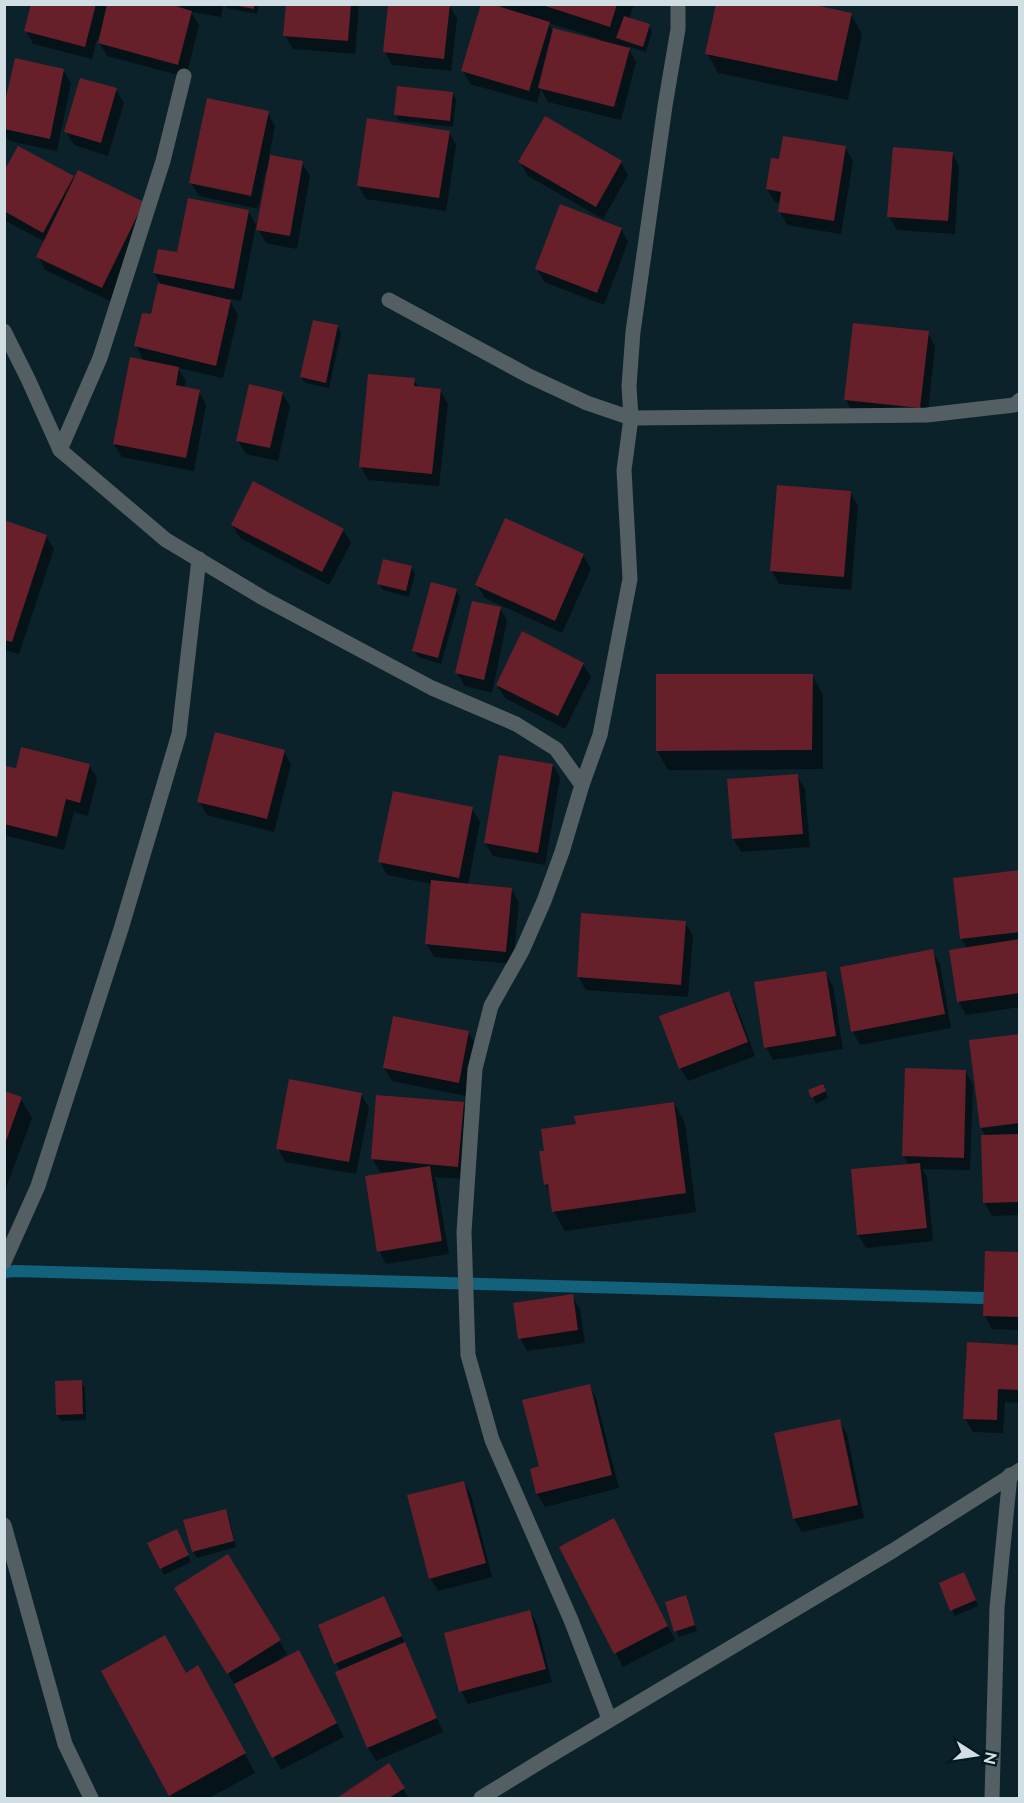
<svg xmlns="http://www.w3.org/2000/svg" width="1024" height="1803" viewBox="0 0 1024 1803" font-family="Raleway,sans-serif">
<style>
.shadow{fill:#0007;fill-rule:evenodd}
.lines{fill:none;stroke-linecap:round;stroke-linejoin:round}
.stream{stroke:#13627c;stroke-width:12}
.building{fill:#671f2a}
.street{stroke:#545f63;stroke-width:15}
</style>
<rect width="100%" height="100%" fill="#0b222b"/>
<g class="shadow">
<polygon points="33,4 108,4 182,9 179,4 223,4 221,17 191,12 199,25 186,77 107,56 97,39 92,59 33,44 26,31"/>
<polygon points="225,4 259,4 257,14 227,8"/>
<polygon points="287,4 359,4 355,54 293,49 285,35"/>
<polygon points="390,4 459,4 459,6 449,5 457,19 451,71 392,65 385,52"/>
<path d="M501 4H634L629 19 649 25 652 32 646 52 627 46 636 62 621 120 548 102 541 89 537 103 470 84 463 70 504 10ZM549 23 600 39 599 42 552 30Z"/>
<polygon points="851,14 862,34 848,100 718,73 707,53"/>
<polygon points="63,70 71,83 57,151 9,141 4,133 4,113"/>
<polygon points="116,90 124,103 108,156 74,145 66,132"/>
<polygon points="452,93 456,99 453,127 399,121 396,114"/>
<polygon points="268,113 275,126 269,156 302,163 310,176 297,249 266,243 256,225 241,301 229,299 238,315 223,378 178,368 186,381 184,388 199,391 206,405 194,471 122,457 114,444 144,361 136,346 152,316 162,286 154,273 178,254 248,211 258,228 269,170 266,170 258,209 199,196 191,183"/>
<polygon points="449,132 456,145 446,211 366,199 358,185"/>
<polygon points="845,147 853,161 841,234 787,225 780,212 781,203 775,202 767,189 780,161"/>
<polygon points="952,153 959,166 955,234 897,230 889,216"/>
<polygon points="520,162 621,162 628,175 603,219 528,176"/>
<polygon points="4,174 73,177 75,181 151,217 110,301 45,270 38,256 45,242 4,220"/>
<polygon points="621,229 628,242 604,305 544,282 537,269"/>
<polygon points="337,326 341,333 329,388 305,383 301,377"/>
<polygon points="928,333 935,346 927,421 853,413 846,400"/>
<polygon points="414,380 419,388 440,390 448,404 439,486 368,480 361,466"/>
<polygon points="282,393 290,406 278,461 246,454 238,441"/>
<polygon points="850,492 858,506 851,590 779,584 772,571"/>
<polygon points="506,520 583,555 591,569 562,633 485,598 477,585"/>
<polygon points="4,522 46,536 54,549 19,654 4,650"/>
<polygon points="232,525 343,530 351,543 329,585 240,538"/>
<polygon points="411,567 415,574 409,597 383,590 379,584"/>
<polygon points="456,590 460,597 441,664 418,657 414,650"/>
<polygon points="500,608 507,621 492,693 465,686 457,673"/>
<polygon points="583,664 591,677 565,729 505,698 497,685"/>
<polygon points="812,675 823,695 823,769 668,770 657,751"/>
<polygon points="284,751 291,764 274,832 207,815 199,801"/>
<polygon points="89,765 97,778 88,816 74,812 64,850 4,835 4,775 17,770"/>
<polygon points="553,765 560,778 545,865 493,856 485,843"/>
<polygon points="797,775 805,789 810,847 741,852 733,839"/>
<polygon points="472,808 480,822 468,885 511,889 519,902 513,964 434,957 426,943 432,884 387,875 380,862"/>
<polygon points="1020,872 1020,1007 966,1015 959,1002 967,949 961,938"/>
<polygon points="685,922 693,936 688,997 586,990 578,976"/>
<polygon points="932,951 940,964 951,1028 860,1045 853,1032 841,968"/>
<polygon points="825,972 833,986 843,1049 773,1060 766,1047"/>
<polygon points="728,992 736,1005 755,1056 688,1081 680,1068"/>
<polygon points="468,1032 476,1045 466,1096 392,1081 384,1068"/>
<polygon points="1020,1036 1020,1215 992,1216 985,1203 986,1136 981,1128 971,1042"/>
<polygon points="966,1072 973,1085 970,1170 922,1169 927,1177 933,1241 866,1248 858,1235 909,1165 904,1156"/>
<polygon points="823,1086 828,1098 816,1104 810,1091"/>
<polygon points="4,1092 21,1099 32,1118 4,1193"/>
<polygon points="361,1094 369,1108 356,1174 285,1162 278,1148"/>
<polygon points="463,1103 471,1117 465,1179 434,1177 436,1180 449,1254 386,1264 379,1251 389,1172 380,1172 372,1158"/>
<polygon points="674,1103 685,1123 696,1212 565,1231 554,1212 551,1193 546,1185 578,1125"/>
<polygon points="1019,1254 1020,1330 992,1329 985,1316"/>
<polygon points="572,1296 580,1309 585,1343 527,1351 520,1338"/>
<polygon points="1020,1346 1020,1403 1005,1402 1003,1433 973,1432 965,1419"/>
<polygon points="81,1382 85,1388 86,1420 61,1421 57,1415"/>
<polygon points="589,1385 596,1398 619,1488 545,1507 537,1494 540,1468"/>
<polygon points="839,1421 847,1434 864,1518 802,1532 794,1519"/>
<polygon points="464,1482 471,1495 492,1577 438,1591 430,1578"/>
<polygon points="226,1511 229,1517 236,1547 197,1558 193,1551"/>
<polygon points="621,1533 675,1640 623,1667 561,1548"/>
<polygon points="180,1537 191,1562 164,1575 161,1568"/>
<polygon points="228,1556 287,1654 279,1659 280,1662 306,1665 344,1737 281,1770 236,1687 184,1601"/>
<polygon points="967,1581 978,1606 955,1616 952,1610"/>
<polygon points="685,1597 688,1603 697,1631 679,1637 676,1631"/>
<polygon points="384,1598 391,1611 443,1732 376,1761 368,1748 337,1673 341,1672 336,1663"/>
<polygon points="530,1611 537,1624 552,1682 468,1704 461,1691"/>
<polygon points="103,1672 186,1675 209,1686 255,1773 209,1798 172,1798"/>
<polygon points="388,1766 409,1798 339,1798"/>
</g>
<g class="lines">
<polyline class="stream" points="4,1272 15,1271 1020,1299"/>
</g>
<g class="building">
<polygon points="31,4 96,4 85,47 24,31"/>
<polygon points="107,4 169,4 192,11 178,65 98,43"/>
<polygon points="286,4 351,4 348,41 283,36"/>
<polygon points="388,4 450,4 444,59 383,52"/>
<polygon points="481,4 491,4 550,22 529,91 461,71"/>
<polygon points="539,4 617,4 610,27"/>
<polygon points="716,4 810,4 852,13 837,81 705,54"/>
<polygon points="238,6 238,5 254,5 254,9"/>
<polygon points="624,16 650,24 643,47 616,38"/>
<polygon points="553,28 630,48 614,107 538,88"/>
<polygon points="15,58 64,69 50,139 4,129 4,106"/>
<polygon points="80,78 117,88 101,143 64,132"/>
<polygon points="397,86 453,92 450,121 394,115"/>
<polygon points="207,98 269,111 251,196 189,183"/>
<polygon points="545,116 622,161 596,207 518,162"/>
<polygon points="367,118 450,131 439,198 357,186"/>
<polygon points="783,136 846,146 834,221 778,212 781,192 766,189 771,158 779,159"/>
<polygon points="18,146 74,176 43,233 4,211 4,171"/>
<polygon points="893,147 953,152 948,221 887,217"/>
<polygon points="270,155 303,161 290,236 256,230"/>
<polygon points="78,170 144,202 102,288 36,257"/>
<polygon points="188,198 249,210 234,289 153,273 158,249 177,252"/>
<polygon points="560,204 622,228 597,293 535,269"/>
<polygon points="158,283 231,300 216,366 134,346 142,313 151,314"/>
<polygon points="313,320 338,325 326,383 300,377"/>
<polygon points="853,323 929,331 920,408 844,400"/>
<polygon points="130,357 179,367 176,385 200,390 186,458 113,444"/>
<polygon points="368,374 415,378 414,386 441,389 432,474 359,467"/>
<polygon points="249,384 283,392 270,448 236,441"/>
<polygon points="253,481 344,529 322,572 231,525"/>
<polygon points="777,485 851,491 844,577 770,571"/>
<polygon points="505,518 584,554 555,621 475,585"/>
<polygon points="4,520 47,535 12,642 4,640"/>
<polygon points="383,559 412,566 406,591 377,584"/>
<polygon points="431,582 457,589 438,658 412,651"/>
<polygon points="472,601 501,607 484,680 455,673"/>
<polygon points="522,631 584,663 558,716 496,685"/>
<polygon points="656,674 813,674 812,750 656,751"/>
<polygon points="215,732 285,750 267,819 197,802"/>
<polygon points="21,747 90,764 80,803 66,799 57,837 4,824 4,769 5,766 16,768"/>
<polygon points="499,755 553,764 538,853 484,843"/>
<polygon points="798,774 803,834 732,839 727,779"/>
<polygon points="393,791 473,807 459,878 378,862"/>
<polygon points="1020,870 1020,932 960,939 953,878"/>
<polygon points="431,880 512,888 506,952 425,944"/>
<polygon points="581,913 686,921 681,985 577,977"/>
<polygon points="1020,939 1020,993 957,1002 949,950"/>
<polygon points="933,949 945,1014 851,1032 840,967"/>
<polygon points="826,971 836,1036 764,1048 754,982"/>
<polygon points="729,991 748,1042 679,1069 659,1016"/>
<polygon points="393,1016 469,1031 459,1083 383,1068"/>
<polygon points="1020,1034 1020,1123 980,1128 969,1040"/>
<polygon points="905,1068 966,1070 964,1158 902,1156"/>
<polygon points="289,1079 362,1093 349,1162 276,1149"/>
<polygon points="823,1084 826,1091 811,1098 808,1090"/>
<polygon points="4,1091 22,1097 5,1144 4,1144"/>
<polygon points="376,1095 464,1102 458,1167 371,1159"/>
<polygon points="674,1102 686,1193 552,1212 548,1184 544,1185 539,1151 544,1151 541,1129 576,1124 574,1116"/>
<polygon points="1020,1134 1020,1202 983,1203 981,1135"/>
<polygon points="920,1163 927,1228 857,1235 851,1169"/>
<polygon points="430,1166 442,1241 377,1252 365,1176"/>
<polygon points="985,1251 1020,1252 1019,1317 983,1316"/>
<polygon points="573,1294 578,1330 518,1339 513,1303"/>
<polygon points="967,1342 1020,1345 1020,1390 998,1389 997,1420 963,1419"/>
<polygon points="82,1380 83,1414 56,1415 55,1381"/>
<polygon points="590,1384 612,1475 536,1494 530,1469 539,1466 522,1400"/>
<polygon points="840,1419 858,1505 793,1519 774,1433"/>
<polygon points="464,1481 486,1563 429,1579 407,1495"/>
<polygon points="226,1509 234,1541 192,1552 183,1520"/>
<polygon points="614,1518 668,1626 614,1654 559,1547"/>
<polygon points="177,1529 189,1555 160,1569 147,1543"/>
<polygon points="228,1554 281,1640 227,1674 174,1588"/>
<polygon points="964,1572 976,1600 950,1611 939,1583"/>
<polygon points="686,1595 695,1625 674,1632 665,1602"/>
<polygon points="384,1596 402,1636 334,1664 318,1625"/>
<polygon points="530,1610 546,1669 459,1692 444,1633"/>
<polygon points="165,1635 186,1673 198,1665 246,1753 169,1796 101,1671"/>
<polygon points="405,1642 437,1718 367,1748 335,1672"/>
<polygon points="299,1650 337,1723 272,1758 234,1684"/>
<polygon points="389,1763 405,1788 389,1798 337,1798"/>
</g>
<g class="lines">
<g class="street">
<polyline points="389,300 529,376 587,403 631,418 927,415 1014,405 1020,400"/>
<polyline points="4,331 28,379 60,450 166,540 263,598 432,688 516,724 556,749 582,785 562,852 544,901 522,951 491,1006 475,1069 464,1232 468,1355 492,1440 571,1620 607,1713 608,1721"/>
<polyline points="60,450 100,358 163,161 184,76"/>
<polyline points="582,785 600,735 630,579 624,470 631,418 629,386 633,332 665,106 678,29 678,4"/>
<polyline points="4,1262 38,1186 121,929 179,734 199,559"/>
<polyline points="4,1525 65,1744 91,1798"/>
<polyline points="481,1798 546,1758 894,1550 1020,1470"/>
<polyline points="992,1798 997,1608 1010,1475"/>
</g>
</g>
<rect width="1024" height="1803" fill="none" stroke="#d1dee4" stroke-width="12"/>
<g transform="translate(976 1755) rotate(102)" stroke="#031922" stroke-width="4.5" paint-order="stroke">
<path d="M0-4.5L10 22L0 15L-10 22Z" fill="#d1dee4"/>
<text y="-9" font-size="16" font-weight="bold" text-anchor="middle" fill="#d1dee4">N</text>
</g>
</svg>
